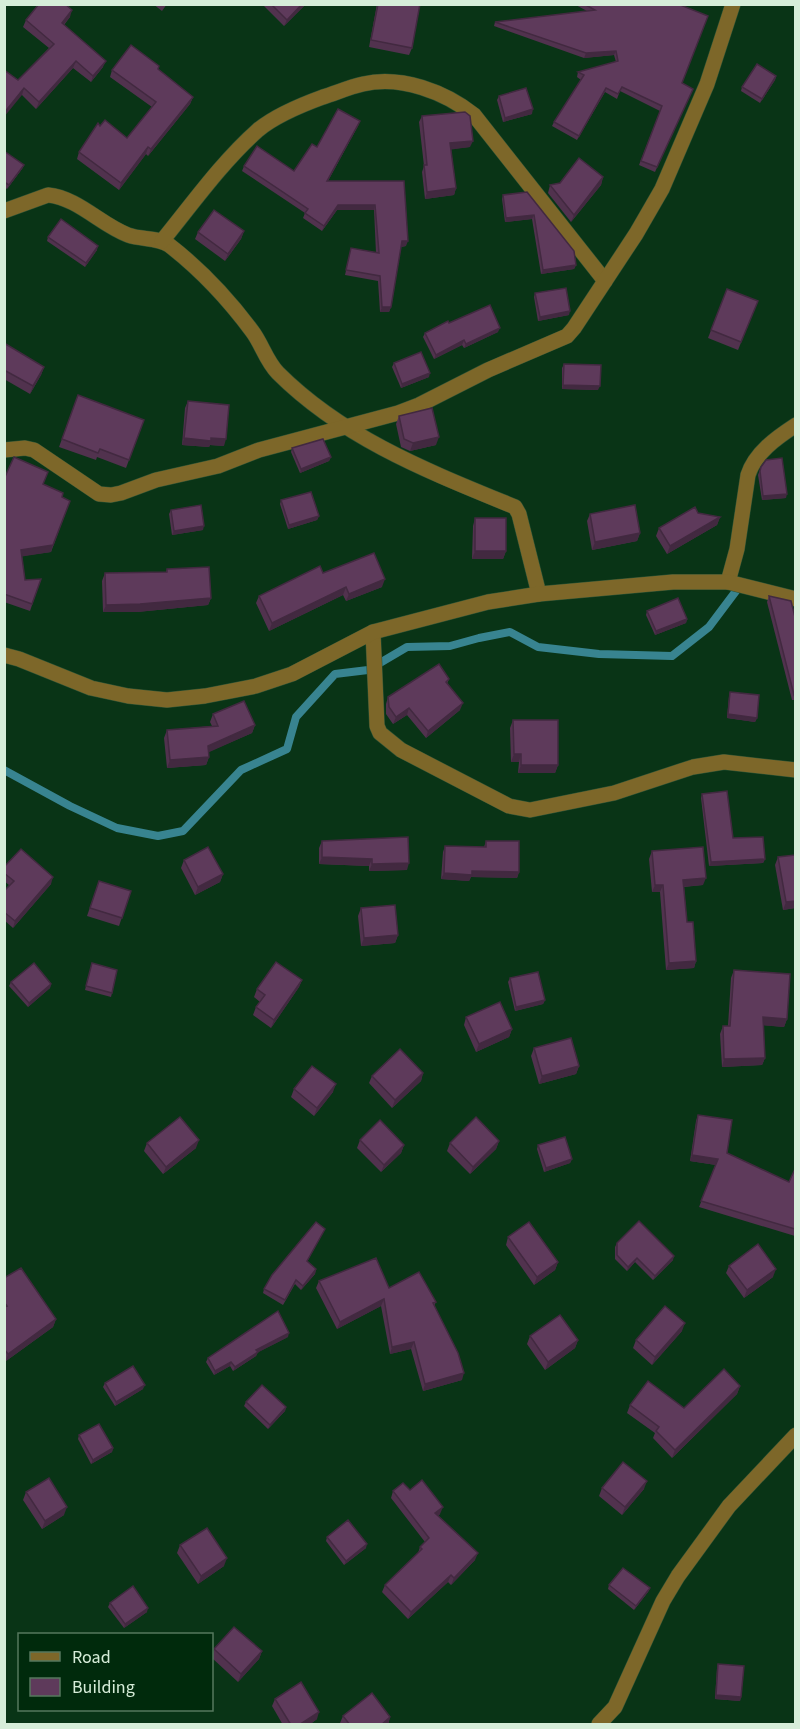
<svg xmlns="http://www.w3.org/2000/svg" width="800" height="1729" viewBox="0 0 800 1729" font-family="'Source Sans 3',sans-serif">
<style>
.lines{fill:none;stroke-linecap:round;stroke-linejoin:round}
.stream{stroke:#388490;stroke-width:8}
.street-casing{stroke:#2a5235;stroke-width:16}
.street{stroke:#7d6729;stroke-width:15}
.wall{fill:#51324e}
.shaded-wall{fill:#422940}
.building{fill:#5e3a5b;stroke:#422940;stroke-width:1.5}
</style>
<rect width="100%" height="100%" fill="#093416"/>
<g class="lines">
<polyline class="stream" points="4,770 70,806 117,828 158,836 183,831 241,770 287,749 296,717 335,674 368,670 407,647 450,646 479,638 510,632 538,647 599,654 672,656 709,627 739,587"/>
<defs>
<g id="street">
<path d="M4 211 48 195C78 198 101 225 128 235 142 240 157 237 169 245 200 269 229 300 252 331 262 344 266 361 278 373 344 439 430 472 515 507L519 514 539 594"/>
<path d="M162 241C193 203 221 163 258 130 276 115 301 105 323 97 336 93 349 87 363 84 401 75 445 92 474 115L605 281"/>
<polyline points="4,450 25,448 34,450 99,494 111,495 121,493 156,480 218,466 259,450 398,413 419,405 488,370 567,336 574,328 636,234 662,189 707,84 733,4"/>
<path d="M728 582 737 549 748 475C755 453 776 438 796 425"/>
<polyline points="373,632 377,726 380,733 401,750 509,806 530,810 614,793 693,767 724,762 796,770"/>
<polyline points="4,655 19,659 91,688 128,696 167,700 205,696 256,686 292,674 373,632 488,602 539,594 673,582 728,582 796,599"/>
<polyline points="599,1724 615,1707 663,1601 678,1576 729,1506 796,1435"/>
</g>
</defs>
<use href="#street" class="street-casing"/>
<use href="#street" class="street"/>
</g>
<g class="wall">
<polygon points="153,4 167,4 162,11"/>
<polygon points="262,4 306,4 284,26"/>
<polygon points="377,4 420,4 412,48 409,55 369,47"/>
<polygon points="574,4 678,4 682,83 693,89 655,172 639,165 660,111 620,91 617,99 605,92 577,140 552,126 554,122 581,80 577,77 578,72 616,62 614,55 584,58 494,26 495,22 587,11"/>
<polygon points="70,17 64,25 103,67 91,82 73,68 36,109 22,95 18,80 49,48 23,27 26,20"/>
<polygon points="158,69 193,97 190,104 148,156 146,154 119,190 77,159 79,152 100,126 127,138 152,107 110,77 112,70"/>
<polygon points="776,76 775,80 760,103 741,91 742,87"/>
<polygon points="499,96 532,114 503,122 497,100"/>
<polygon points="422,116 470,147 451,149 456,188 454,195 425,199 422,172 424,166 419,122"/>
<polygon points="360,121 358,126 328,181 404,181 406,246 401,247 391,307 389,312 380,312 378,281 345,275 351,248 376,253 374,210 337,210 322,231 303,218 305,213 242,171 244,166 294,171 317,147"/>
<polygon points="4,151 24,165 22,169 7,189 4,187"/>
<polygon points="603,177 601,185 571,222 548,193 550,185"/>
<polygon points="527,192 576,265 574,269 541,274 532,219 505,222 502,199 503,195"/>
<polygon points="244,231 241,239 225,261 195,239 198,232"/>
<polygon points="48,237 97,250 85,267 47,241"/>
<polygon points="727,289 758,301 738,350 708,338"/>
<polygon points="535,293 569,315 538,321 534,297"/>
<polygon points="449,323 498,332 464,348 462,345 434,359 423,337 425,333"/>
<polygon points="4,343 44,367 41,375 30,394 4,379"/>
<polygon points="394,363 429,377 401,388 392,367"/>
<polygon points="564,364 598,390 562,389 562,368"/>
<polygon points="78,395 144,420 126,468 97,457 96,460 59,447"/>
<polygon points="188,401 224,446 210,445 209,447 182,445 185,408"/>
<polygon points="399,416 436,445 410,451 401,447 396,424"/>
<polygon points="292,448 331,457 329,461 300,473 291,452"/>
<polygon points="761,467 786,498 762,500 758,475"/>
<polygon points="4,479 70,501 51,552 22,556 25,580 41,579 30,611 4,602"/>
<polygon points="281,500 319,516 317,520 288,529 280,504"/>
<polygon points="171,510 203,530 172,535 169,514"/>
<polygon points="698,513 720,517 717,525 667,554 656,536 659,528"/>
<polygon points="590,514 640,533 637,541 592,550 587,521"/>
<polygon points="475,518 506,551 503,559 472,559 473,526"/>
<polygon points="167,569 211,598 208,605 137,612 103,612 102,581 105,573 166,572"/>
<polygon points="323,573 382,587 346,601 343,595 269,631 256,603 259,596"/>
<polygon points="769,596 795,617 795,700 792,700 767,602"/>
<polygon points="647,611 687,619 686,623 655,635 646,615"/>
<polygon points="449,679 447,684 460,710 426,738 407,715 393,724 386,714 386,704 388,697"/>
<polygon points="730,692 757,718 755,722 727,718 729,696"/>
<polygon points="213,714 255,725 252,733 208,752 209,757 206,765 167,768 164,738 167,730 212,726 210,722"/>
<polygon points="513,720 558,765 555,773 518,773 519,762 511,762 510,728"/>
<polygon points="702,794 733,838 765,859 763,863 709,866 701,798"/>
<polygon points="322,841 407,870 369,871 369,866 319,864 319,848"/>
<polygon points="486,841 519,872 517,878 471,877 469,881 441,879 443,852 445,846 484,847"/>
<polygon points="652,851 703,885 684,887 687,922 696,961 694,968 666,970 660,892 652,892 649,859"/>
<polygon points="795,855 795,908 783,910 775,865 778,857"/>
<polygon points="184,860 223,874 220,882 195,895 181,868"/>
<polygon points="4,867 51,884 13,928 4,920 4,891 9,885 4,881"/>
<polygon points="99,881 131,891 119,926 87,916"/>
<polygon points="361,908 398,935 395,943 361,946 358,916"/>
<polygon points="92,963 112,993 111,997 85,990"/>
<polygon points="734,970 787,1019 784,1027 763,1025 765,1058 762,1065 722,1067 720,1034 723,1026 728,1026 731,978"/>
<polygon points="510,978 545,1000 543,1004 515,1011 508,982"/>
<polygon points="302,980 299,987 271,1028 253,1015 256,1007 260,1002 254,997 257,989"/>
<polygon points="11,982 51,984 50,988 28,1007 9,986"/>
<polygon points="466,1017 512,1029 509,1037 476,1052 464,1025"/>
<polygon points="534,1048 579,1066 576,1074 539,1084 531,1056"/>
<polygon points="423,1073 421,1081 392,1108 369,1083 372,1076"/>
<polygon points="294,1089 333,1092 314,1116 291,1097"/>
<polygon points="698,1115 727,1153 789,1182 795,1169 795,1236 699,1207 716,1165 690,1161 696,1121"/>
<polygon points="360,1140 404,1145 401,1153 381,1172 357,1148"/>
<polygon points="499,1141 496,1149 470,1174 447,1151 450,1143"/>
<polygon points="147,1143 196,1148 163,1174 144,1151"/>
<polygon points="538,1145 572,1159 570,1163 544,1172 537,1149"/>
<polygon points="325,1229 307,1262 316,1269 315,1274 301,1290 295,1284 283,1305 263,1293 264,1289"/>
<polygon points="508,1237 558,1262 555,1270 534,1285 506,1245"/>
<polygon points="617,1243 673,1260 653,1280 635,1262 627,1271 615,1259 615,1247"/>
<polygon points="729,1266 773,1277 744,1298 726,1273"/>
<polygon points="4,1278 56,1319 53,1327 6,1361 4,1360"/>
<polygon points="319,1281 389,1288 436,1302 434,1306 462,1380 423,1391 411,1349 390,1354 381,1306 337,1329 316,1288"/>
<polygon points="682,1331 652,1365 633,1348 636,1340"/>
<polygon points="530,1336 578,1340 575,1348 545,1370 527,1344"/>
<polygon points="288,1337 258,1352 256,1356 233,1371 230,1366 214,1375 206,1362 208,1358"/>
<polygon points="105,1383 143,1389 115,1406 103,1387"/>
<polygon points="740,1386 737,1394 672,1458 653,1438 655,1433 627,1413 630,1405 684,1408"/>
<polygon points="246,1402 286,1407 285,1411 268,1429 244,1406"/>
<polygon points="79,1435 113,1448 112,1452 91,1464 78,1439"/>
<polygon points="602,1488 644,1489 622,1515 599,1496"/>
<polygon points="410,1490 440,1514 438,1516 475,1560 451,1585 448,1582 408,1619 382,1592 385,1585 418,1553 420,1547 425,1542 391,1498 393,1491"/>
<polygon points="26,1492 64,1515 42,1529 23,1500"/>
<polygon points="327,1537 366,1548 344,1565 326,1541"/>
<polygon points="180,1545 224,1566 198,1584 177,1553"/>
<polygon points="609,1585 650,1588 648,1592 634,1610 608,1589"/>
<polygon points="110,1603 147,1612 124,1628 108,1607"/>
<polygon points="214,1649 262,1651 259,1659 238,1682 212,1658"/>
<polygon points="718,1664 741,1697 740,1701 715,1699 717,1668"/>
<polygon points="275,1699 317,1719 309,1725 283,1725 272,1706"/>
<polygon points="343,1716 390,1717 388,1725 341,1725 340,1723"/>
</g>
<g class="shaded-wall">
<polygon points="302,4 306,4 284,26 287,20"/>
<polygon points="72,10 70,17 59,30 62,23"/>
<polygon points="616,51 614,55 584,58 586,53"/>
<polygon points="76,61 73,68 36,109 39,102"/>
<polygon points="106,61 103,67 91,82 93,76"/>
<polygon points="776,76 775,80 760,103 762,99"/>
<polygon points="24,88 22,95 4,117 4,113"/>
<polygon points="606,88 605,92 577,140 579,136"/>
<polygon points="193,97 190,104 148,156 151,149"/>
<polygon points="533,109 532,114 503,122 505,118"/>
<polygon points="360,121 358,126 325,186 327,181"/>
<polygon points="473,141 470,147 448,150 450,143"/>
<polygon points="148,147 146,154 119,190 121,183"/>
<polygon points="24,165 22,169 7,189 9,185"/>
<polygon points="603,177 601,185 571,222 574,215"/>
<polygon points="456,188 454,195 425,199 427,192"/>
<polygon points="338,205 375,205 374,210 337,210 322,231 324,226"/>
<polygon points="534,215 532,219 505,222 506,218"/>
<polygon points="244,231 241,239 225,261 228,254"/>
<polygon points="402,241 408,241 406,246 400,247"/>
<polygon points="98,246 97,250 85,267 86,263"/>
<polygon points="576,265 574,269 541,274 543,270"/>
<polygon points="382,307 391,307 389,312 380,312"/>
<polygon points="570,311 569,315 538,321 540,317"/>
<polygon points="500,328 498,332 464,348 466,344"/>
<polygon points="464,340 462,345 434,359 436,355"/>
<polygon points="44,367 41,375 30,394 33,386"/>
<polygon points="430,373 429,377 401,388 402,384"/>
<polygon points="563,385 600,386 598,390 562,389"/>
<polygon points="439,437 436,445 410,451 413,443"/>
<polygon points="184,438 211,438 226,439 224,446 210,445 209,447 182,445"/>
<polygon points="331,457 329,461 300,473 301,469"/>
<polygon points="787,494 786,498 762,500 763,496"/>
<polygon points="319,516 317,520 288,529 289,525"/>
<polygon points="720,517 717,525 667,554 670,546"/>
<polygon points="204,526 203,530 172,535 174,531"/>
<polygon points="640,533 637,541 592,550 595,542"/>
<polygon points="53,545 51,552 19,557 21,550"/>
<polygon points="475,551 506,551 503,559 472,559"/>
<polygon points="385,579 382,587 346,601 349,594"/>
<polygon points="346,587 343,595 269,631 272,623"/>
<polygon points="211,598 208,605 137,612 103,612 106,605"/>
<polygon points="687,619 686,623 655,635 656,631"/>
<polygon points="463,703 460,710 426,738 428,731"/>
<polygon points="409,708 407,715 393,724 396,717"/>
<polygon points="728,714 757,718 755,722 727,718"/>
<polygon points="255,725 252,733 205,754 208,746"/>
<polygon points="514,754 521,754 519,762 511,762"/>
<polygon points="209,757 206,765 167,768 170,760"/>
<polygon points="521,765 558,765 555,773 518,773"/>
<polygon points="322,857 372,859 369,866 319,864"/>
<polygon points="765,859 763,863 709,866 711,862"/>
<polygon points="409,863 407,870 369,871 372,864"/>
<polygon points="472,871 519,872 517,878 471,877 469,881 441,879 444,873"/>
<polygon points="223,874 220,882 195,895 198,887"/>
<polygon points="53,877 51,884 13,928 15,921"/>
<polygon points="706,878 703,885 680,887 683,880"/>
<polygon points="655,885 663,885 660,892 652,892"/>
<polygon points="795,901 795,908 783,910 786,902"/>
<polygon points="398,935 395,943 361,946 364,938"/>
<polygon points="696,961 694,968 666,970 669,963"/>
<polygon points="302,980 299,987 271,1028 274,1020"/>
<polygon points="51,984 50,988 28,1007 29,1003"/>
<polygon points="545,1000 543,1004 515,1011 516,1007"/>
<polygon points="763,1017 787,1019 784,1027 760,1025"/>
<polygon points="512,1029 509,1037 476,1052 479,1044"/>
<polygon points="765,1058 762,1065 722,1067 724,1059"/>
<polygon points="579,1066 576,1074 539,1084 542,1076"/>
<polygon points="423,1073 421,1081 392,1108 395,1100"/>
<polygon points="336,1084 333,1092 314,1116 317,1108"/>
<polygon points="199,1140 196,1148 163,1174 166,1167"/>
<polygon points="499,1141 496,1149 470,1174 473,1167"/>
<polygon points="404,1145 401,1153 381,1172 384,1165"/>
<polygon points="692,1155 718,1159 716,1165 690,1161"/>
<polygon points="572,1159 570,1163 544,1172 546,1168"/>
<polygon points="674,1256 673,1260 653,1280 655,1276"/>
<polygon points="637,1258 635,1262 627,1271 628,1267"/>
<polygon points="558,1262 555,1270 534,1285 537,1277"/>
<polygon points="316,1269 315,1274 301,1290 303,1286"/>
<polygon points="776,1269 773,1277 744,1298 747,1290"/>
<polygon points="384,1299 381,1306 337,1329 340,1322"/>
<polygon points="56,1319 53,1327 6,1361 8,1354"/>
<polygon points="685,1323 682,1331 652,1365 655,1357"/>
<polygon points="289,1333 288,1337 255,1354 256,1350"/>
<polygon points="578,1340 575,1348 545,1370 548,1362"/>
<polygon points="414,1342 411,1349 390,1354 392,1347"/>
<polygon points="258,1352 256,1356 233,1371 235,1367"/>
<polygon points="231,1362 230,1366 214,1375 215,1371"/>
<polygon points="464,1373 462,1380 423,1391 425,1384"/>
<polygon points="145,1385 143,1389 115,1406 116,1402"/>
<polygon points="740,1386 737,1394 672,1458 675,1450"/>
<polygon points="286,1407 285,1411 268,1429 270,1425"/>
<polygon points="113,1448 112,1452 91,1464 93,1460"/>
<polygon points="647,1481 644,1489 622,1515 625,1507"/>
<polygon points="67,1507 64,1515 42,1529 45,1521"/>
<polygon points="443,1507 440,1514 432,1520 435,1513"/>
<polygon points="367,1544 366,1548 344,1565 346,1561"/>
<polygon points="478,1553 475,1560 451,1585 454,1578"/>
<polygon points="227,1558 224,1566 198,1584 201,1576"/>
<polygon points="451,1575 448,1582 408,1619 411,1612"/>
<polygon points="650,1588 648,1592 634,1610 636,1606"/>
<polygon points="148,1608 147,1612 124,1628 125,1624"/>
<polygon points="262,1651 259,1659 238,1682 241,1674"/>
<polygon points="716,1695 741,1697 740,1701 715,1699"/>
<polygon points="319,1712 317,1719 309,1725 299,1725"/>
<polygon points="390,1717 388,1725 381,1725"/>
</g>
<g class="building">
<polygon points="39,4 65,4 72,10 62,23 106,61 93,76 76,61 39,102 24,88 4,113 4,70 18,80 54,44 26,20"/>
<polygon points="271,4 302,4 287,20"/>
<polygon points="378,4 420,4 412,48 371,40"/>
<polygon points="584,4 678,4 708,16 682,83 693,89 657,167 641,161 662,106 622,87 618,94 606,88 579,136 554,122 584,75 578,72 618,61 616,51 586,53 495,22 595,10"/>
<polygon points="131,45 159,66 158,69 193,97 151,149 148,147 121,183 79,152 98,123 100,126 105,120 127,138 156,102 112,70"/>
<polygon points="757,64 776,76 762,99 742,87"/>
<polygon points="526,88 533,109 505,118 499,96"/>
<polygon points="338,109 360,121 327,181 404,181 408,241 402,241 391,307 382,307 380,276 346,270 351,248 379,253 375,205 338,205 324,226 305,213 308,209 244,166 257,146 294,171 312,144 317,147"/>
<polygon points="465,112 470,116 473,141 450,143 456,188 427,192 424,165 427,165 422,116"/>
<polygon points="4,151 24,165 9,185 4,182"/>
<polygon points="579,158 603,177 574,215 550,185 560,183"/>
<polygon points="527,192 574,251 576,265 543,270 534,215 506,218 503,195"/>
<polygon points="214,210 244,231 228,254 198,232"/>
<polygon points="61,219 98,246 86,263 48,237"/>
<polygon points="566,288 570,311 540,317 535,293"/>
<polygon points="727,289 758,301 741,342 711,330"/>
<polygon points="490,305 500,328 466,344 464,340 436,355 425,333 448,321 449,323"/>
<polygon points="4,343 44,367 33,386 4,370"/>
<polygon points="421,352 430,373 402,384 394,363"/>
<polygon points="564,364 601,365 600,386 563,385"/>
<polygon points="78,395 144,420 129,460 100,449 98,453 62,439"/>
<polygon points="188,401 229,405 226,439 211,438 211,441 184,438"/>
<polygon points="432,408 439,437 413,443 404,439 399,416"/>
<polygon points="323,439 331,457 301,469 292,448"/>
<polygon points="14,457 48,472 43,484 63,493 62,497 70,501 53,545 21,550 25,580 41,579 32,604 4,594 4,479"/>
<polygon points="782,458 787,494 763,496 760,471 761,467 766,460"/>
<polygon points="311,492 319,516 289,525 281,500"/>
<polygon points="201,505 204,526 174,531 171,510"/>
<polygon points="635,505 640,533 595,542 590,514"/>
<polygon points="695,507 698,513 720,517 670,546 659,528"/>
<rect x="475" y="518" width="31" height="33"/>
<polygon points="374,553 385,579 349,594 346,587 272,623 259,596 320,566 323,573"/>
<polygon points="209,567 211,598 140,604 106,605 105,573 167,572 167,569"/>
<polygon points="769,596 791,601 795,617 795,694 794,695"/>
<polygon points="678,598 687,619 656,631 647,611"/>
<polygon points="439,664 449,679 446,682 463,703 428,731 409,708 396,717 389,707 388,697"/>
<polygon points="730,692 759,695 757,718 728,714"/>
<polygon points="244,701 255,725 208,746 209,757 170,760 167,730 218,726 213,714"/>
<polygon points="513,720 558,720 558,765 521,765 521,754 514,754"/>
<polygon points="727,791 733,838 763,837 765,859 711,862 702,794"/>
<polygon points="408,837 409,863 372,864 372,859 322,857 322,841"/>
<polygon points="486,841 519,841 519,872 472,871 472,875 444,873 445,846 486,847"/>
<polygon points="208,847 223,874 198,887 184,860"/>
<polygon points="703,847 706,878 683,880 687,922 693,922 696,961 669,963 663,885 655,885 652,851"/>
<polygon points="21,849 53,877 15,921 4,912 4,891 14,881 4,873 4,867"/>
<polygon points="795,855 795,901 786,902 778,857"/>
<polygon points="99,881 131,891 122,918 90,908"/>
<polygon points="395,905 398,935 364,938 361,908"/>
<polygon points="276,962 302,980 274,1020 256,1007 265,995 257,989"/>
<polygon points="34,963 51,984 29,1003 11,982"/>
<polygon points="92,963 117,970 112,993 86,986"/>
<polygon points="734,970 790,974 787,1019 763,1017 765,1058 724,1059 723,1026 730,1026"/>
<polygon points="538,972 545,1000 516,1007 510,978"/>
<polygon points="500,1002 512,1029 479,1044 466,1017"/>
<polygon points="571,1038 579,1066 542,1076 534,1048"/>
<polygon points="400,1049 423,1073 395,1100 372,1076"/>
<polygon points="312,1066 336,1084 317,1108 294,1089"/>
<polygon points="698,1115 732,1120 727,1153 789,1182 795,1169 795,1229 701,1201 718,1159 692,1155"/>
<polygon points="180,1117 199,1140 166,1167 147,1143"/>
<polygon points="476,1117 499,1141 473,1167 450,1143"/>
<polygon points="380,1120 404,1145 384,1165 360,1140"/>
<polygon points="565,1137 572,1159 546,1168 538,1145"/>
<polygon points="639,1221 674,1256 655,1276 637,1258 628,1267 617,1255 617,1243"/>
<polygon points="316,1222 325,1229 307,1261 316,1269 303,1286 296,1280 285,1300 264,1289 272,1275"/>
<polygon points="529,1222 558,1262 537,1277 508,1237"/>
<polygon points="758,1244 776,1269 747,1290 729,1266"/>
<polygon points="376,1258 389,1288 419,1272 436,1302 433,1303 458,1353 464,1373 425,1384 414,1342 392,1347 384,1299 340,1322 319,1281"/>
<polygon points="21,1268 56,1319 8,1354 4,1349 4,1307 7,1306 4,1302 4,1278"/>
<polygon points="665,1306 685,1323 655,1357 636,1340"/>
<polygon points="278,1311 289,1333 256,1350 258,1352 235,1367 231,1362 215,1371 208,1358"/>
<polygon points="560,1315 578,1340 548,1362 530,1336"/>
<polygon points="133,1366 145,1385 116,1402 105,1383"/>
<polygon points="724,1369 740,1386 675,1450 656,1431 659,1427 630,1405 648,1381 684,1408"/>
<polygon points="262,1385 286,1407 270,1425 246,1402"/>
<polygon points="99,1424 113,1448 93,1460 79,1435"/>
<polygon points="623,1462 647,1481 625,1507 602,1488"/>
<polygon points="49,1478 67,1507 45,1521 26,1492"/>
<polygon points="422,1480 443,1507 435,1513 478,1553 454,1578 451,1575 411,1612 385,1585 422,1549 420,1547 429,1538 393,1491 403,1483 410,1490"/>
<polygon points="348,1520 367,1544 346,1561 327,1537"/>
<polygon points="207,1528 227,1558 201,1576 180,1545"/>
<polygon points="623,1568 650,1588 636,1606 609,1585"/>
<polygon points="133,1586 148,1608 125,1624 110,1603"/>
<polygon points="234,1627 262,1651 241,1674 214,1649"/>
<polygon points="718,1664 744,1666 741,1697 716,1695"/>
<polygon points="301,1682 319,1712 299,1725 291,1725 275,1699"/>
<polygon points="372,1693 390,1717 381,1725 350,1725 343,1716"/>
</g>
<rect width="800" height="1729" fill="none" stroke="#d6edd9" stroke-width="12"/>
<rect x="18" y="1633" width="195" height="78" fill="#002a0c" stroke="#56785e" stroke-width="1.5"/>
<rect x="30" y="1652" width="30" height="9" fill="#7d6729" stroke="#56785e" stroke-width="1.5"/>
<text x="72" y="1663" font-size="18" fill="#d6edd9">Road</text>
<rect x="30" y="1678" width="30" height="18" fill="#5e3a5b" stroke="#56785e" stroke-width="1.5"/>
<text x="72" y="1693" font-size="18" fill="#d6edd9">Building</text>
</svg>
